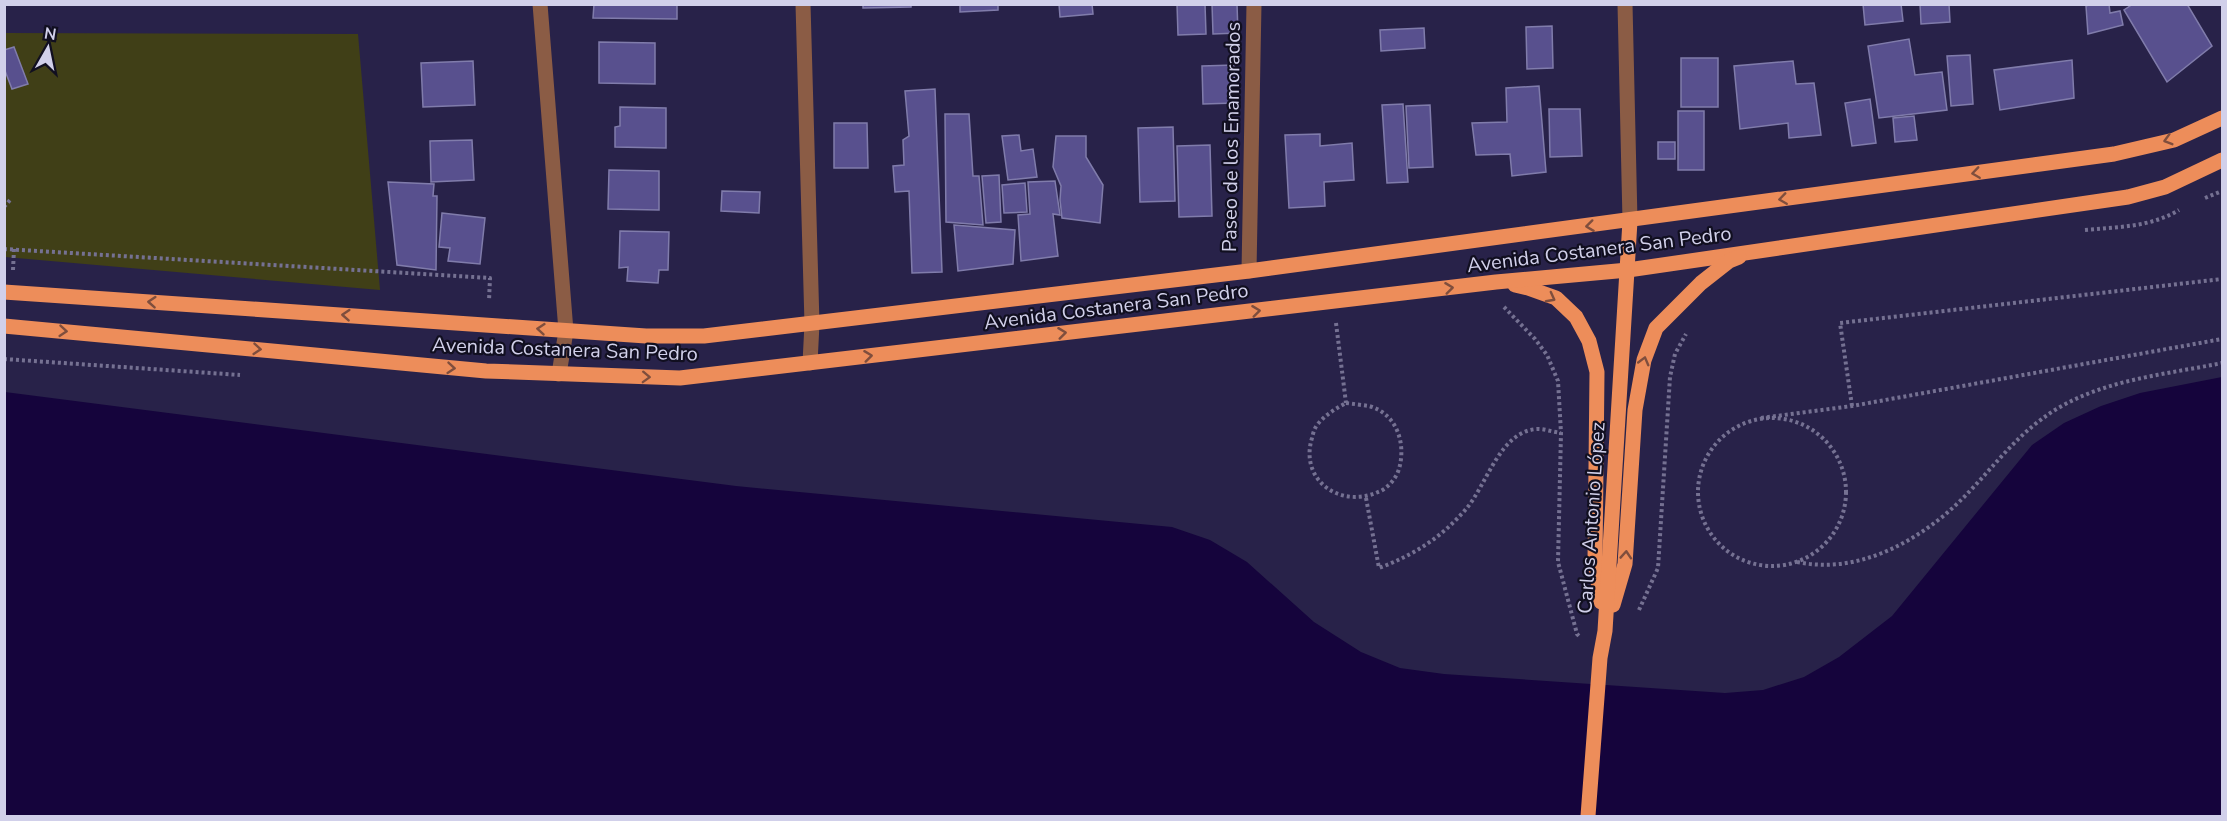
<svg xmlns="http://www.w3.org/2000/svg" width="2227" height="821" viewBox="0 0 2227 821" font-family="'Nunito Sans',sans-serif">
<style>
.green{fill:#403f17}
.water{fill:#15043c}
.building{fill:#58508e;stroke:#807cab;stroke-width:1.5}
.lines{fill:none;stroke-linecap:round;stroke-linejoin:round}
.path{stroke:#757192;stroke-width:4;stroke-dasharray:3 3;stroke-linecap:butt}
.minor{stroke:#8b5c45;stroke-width:15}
.major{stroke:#ed8d5a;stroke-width:15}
.oneway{stroke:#7f4e3d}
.labels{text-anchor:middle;stroke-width:4.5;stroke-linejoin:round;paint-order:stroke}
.street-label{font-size:20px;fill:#d1d0ea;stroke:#110f20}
</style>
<rect width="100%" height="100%" fill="#282249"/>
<polygon class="green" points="4,33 358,34 380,290 5,257"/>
<polygon class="water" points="2222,377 2222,816 5,816 5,392 736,486 1172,527 1210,540 1247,562 1314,622 1361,652 1400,668 1444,674 1725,693 1763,690 1804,677 1839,657 1892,616 2032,445 2064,423 2101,406 2140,393"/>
<g class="building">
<polygon points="594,4 677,4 677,19 593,18"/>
<polygon points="863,4 911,4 911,7 863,8"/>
<polygon points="960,4 998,4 998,10 960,12"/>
<polygon points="1059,4 1092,4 1093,14 1060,17"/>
<polygon points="1177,4 1205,4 1206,34 1178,35"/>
<polygon points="1212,4 1237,4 1238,33 1213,34"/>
<polygon points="1863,4 1901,4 1903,21 1865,25"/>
<polygon points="1920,4 1949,4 1950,22 1921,24"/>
<polygon points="2091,4 2109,4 2110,13 2120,11 2123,25 2088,34 2086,6"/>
<polygon points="2133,4 2187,4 2212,46 2167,82 2124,10"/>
<polygon points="1552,26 1553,68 1527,69 1526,27"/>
<polygon points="1424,28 1425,48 1381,51 1380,30"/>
<polygon points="1909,39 1915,75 1942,72 1947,110 1879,118 1868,46"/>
<polygon points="599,42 655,43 655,84 599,83"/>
<polygon points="14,47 28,84 12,89 4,68 4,50"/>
<polygon points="1970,55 1973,104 1951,106 1947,56"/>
<rect x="1681" y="58" width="37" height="49"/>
<polygon points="2072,60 2074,98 2000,110 1994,70"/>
<polygon points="473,61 475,105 423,107 421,63"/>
<polygon points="1793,61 1796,84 1814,83 1821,135 1789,138 1788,123 1740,129 1734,66"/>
<polygon points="1234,65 1235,103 1203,104 1202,66"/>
<polygon points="1539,86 1546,172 1512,176 1510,154 1476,155 1472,123 1507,122 1506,88"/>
<polygon points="935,89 942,272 912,273 909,191 895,192 893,166 904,165 903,140 909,136 905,91"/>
<polygon points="1870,99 1876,143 1852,146 1845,103"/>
<polygon points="1403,104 1408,182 1387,183 1382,105"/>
<polygon points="1430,105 1433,167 1409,168 1406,106"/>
<polygon points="620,107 666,108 666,148 615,147 615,127 620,126"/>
<polygon points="1549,109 1580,109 1582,156 1550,157"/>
<rect x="1678" y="111" width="26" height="59"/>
<polygon points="945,114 969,114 973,176 979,176 983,225 946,222"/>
<polygon points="1914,116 1917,140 1895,142 1893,118"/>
<polygon points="834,123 867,123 868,168 834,168"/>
<polygon points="1173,127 1175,201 1140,202 1138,128"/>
<polygon points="1320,134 1320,146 1352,143 1354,180 1324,182 1325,206 1289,208 1285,135"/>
<polygon points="1019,135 1021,151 1033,149 1037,177 1008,180 1002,136"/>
<polygon points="1056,136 1086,136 1086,157 1103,185 1100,223 1062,218 1060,200 1061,186 1053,167"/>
<polygon points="472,140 474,180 431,182 430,141"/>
<rect x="1658" y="142" width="17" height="17"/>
<polygon points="1210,145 1212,216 1179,217 1177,146"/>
<polygon points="609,170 659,171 659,210 608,209"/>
<polygon points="999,175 1001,222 986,223 982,176"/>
<polygon points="1055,181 1060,215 1053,214 1058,256 1021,261 1018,215 1030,214 1028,182"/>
<polygon points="388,182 434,184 433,196 437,196 436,270 397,265"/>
<polygon points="1025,183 1027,212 1004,213 1002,185"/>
<polygon points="722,191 760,192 759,213 721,211"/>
<polygon points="442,213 485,218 480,264 448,261 450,248 439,247"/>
<polygon points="954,225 1015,230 1013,264 958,271"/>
<polygon points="620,231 669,232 668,270 659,270 658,283 627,281 628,267 619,268"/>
</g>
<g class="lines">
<g class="path">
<polyline points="2205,198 2222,191"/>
<polyline points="4,207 10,200"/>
<path d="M2085 230C2118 227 2151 227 2179 210"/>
<polyline points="4,249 490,278 489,301"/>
<polyline points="13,270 14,249"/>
<polyline points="1504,307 1535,339 1547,355 1558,381 1561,433 1558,562 1577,634 1580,637"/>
<polyline points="1336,323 1346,403"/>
<polyline points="4,359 240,375"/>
<path d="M1346 403C1354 404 1362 405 1369 406 1398 414 1406 445 1399 469 1396 479 1387 489 1378 492 1340 509 1299 480 1312 438 1313 434 1314 429 1317 425 1325 415 1335 409 1346 403Z"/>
<polyline points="1852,406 1840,323 2222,279"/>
<polyline points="1761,418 1852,406 2222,339"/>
<circle cx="1772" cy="492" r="74"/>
<path d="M1366 498 1379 568C1414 555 1442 537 1466 509 1487 485 1500 430 1538 429 1545 429 1553 432 1561 433"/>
<path d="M1797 562C1827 568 1854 564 1882 553 1902 545 1920 534 1937 521 1983 486 2008 437 2060 407 2109 379 2168 374 2222 363"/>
<polyline points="1639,610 1658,568 1670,377 1675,354 1686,334"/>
</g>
<g class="minor">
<polyline points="540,4 566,331 559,374"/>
<polyline points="803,4 812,324 810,363"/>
<polyline points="1625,4 1630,221"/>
<polyline points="1249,271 1254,4"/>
</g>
<g class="major">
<polyline points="1515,285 1528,288 1556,298 1576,317 1589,341 1597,372 1595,562 1601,602"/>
<polyline points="4,292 646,336 704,336 1249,271 2114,154 2174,140 2222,118"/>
<polyline points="4,326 486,371 680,378 1496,282 1628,270 2128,197 2165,187 2222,160"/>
<polyline points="1613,605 1625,564 1635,410 1644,360 1656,328 1701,283 1729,261 1739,257"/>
<polyline points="1588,816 1600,658 1605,631 1630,221"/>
</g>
</g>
<defs><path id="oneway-chevron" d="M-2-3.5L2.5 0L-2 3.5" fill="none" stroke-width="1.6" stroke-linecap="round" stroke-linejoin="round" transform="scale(1.5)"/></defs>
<g class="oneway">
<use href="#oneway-chevron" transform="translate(2168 140) rotate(164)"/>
<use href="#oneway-chevron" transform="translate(1976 173) rotate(172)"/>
<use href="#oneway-chevron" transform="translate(1783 199) rotate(172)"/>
<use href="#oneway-chevron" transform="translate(1590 226) rotate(173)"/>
<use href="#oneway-chevron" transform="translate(1449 288) rotate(-7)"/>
<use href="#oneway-chevron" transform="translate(1551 298) rotate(28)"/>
<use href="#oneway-chevron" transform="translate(152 302) rotate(-176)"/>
<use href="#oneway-chevron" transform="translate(1256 311) rotate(-7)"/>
<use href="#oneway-chevron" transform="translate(346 315) rotate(-176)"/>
<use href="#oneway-chevron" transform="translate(541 329) rotate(-175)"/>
<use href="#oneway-chevron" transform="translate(63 331) rotate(5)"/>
<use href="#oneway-chevron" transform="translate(1062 333) rotate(-7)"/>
<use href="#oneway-chevron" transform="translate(257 349) rotate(5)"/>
<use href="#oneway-chevron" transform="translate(868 356) rotate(-7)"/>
<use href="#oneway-chevron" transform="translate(1644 361) rotate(-75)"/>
<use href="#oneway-chevron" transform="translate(451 368) rotate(5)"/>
<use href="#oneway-chevron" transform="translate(646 377) rotate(2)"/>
<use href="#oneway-chevron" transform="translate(1626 555) rotate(-86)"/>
</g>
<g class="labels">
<g class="street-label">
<text transform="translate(1231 137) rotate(-89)" y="7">Paseo de los Enamorados</text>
<text transform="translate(1599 249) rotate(-7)" y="7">Avenida Costanera San Pedro</text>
<text transform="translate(1116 306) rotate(-7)" y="7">Avenida Costanera San Pedro</text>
<text transform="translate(565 349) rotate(2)" y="7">Avenida Costanera San Pedro</text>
<text transform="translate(1591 518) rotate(-86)" y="7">Carlos Antonio López</text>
</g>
</g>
<rect width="2227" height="821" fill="none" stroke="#d1d0ea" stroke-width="12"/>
<g transform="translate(48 48) rotate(9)" stroke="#110f20" stroke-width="4.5" paint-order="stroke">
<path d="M0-4.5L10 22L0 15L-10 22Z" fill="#d1d0ea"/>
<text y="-9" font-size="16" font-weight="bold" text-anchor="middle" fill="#d1d0ea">N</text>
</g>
</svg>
